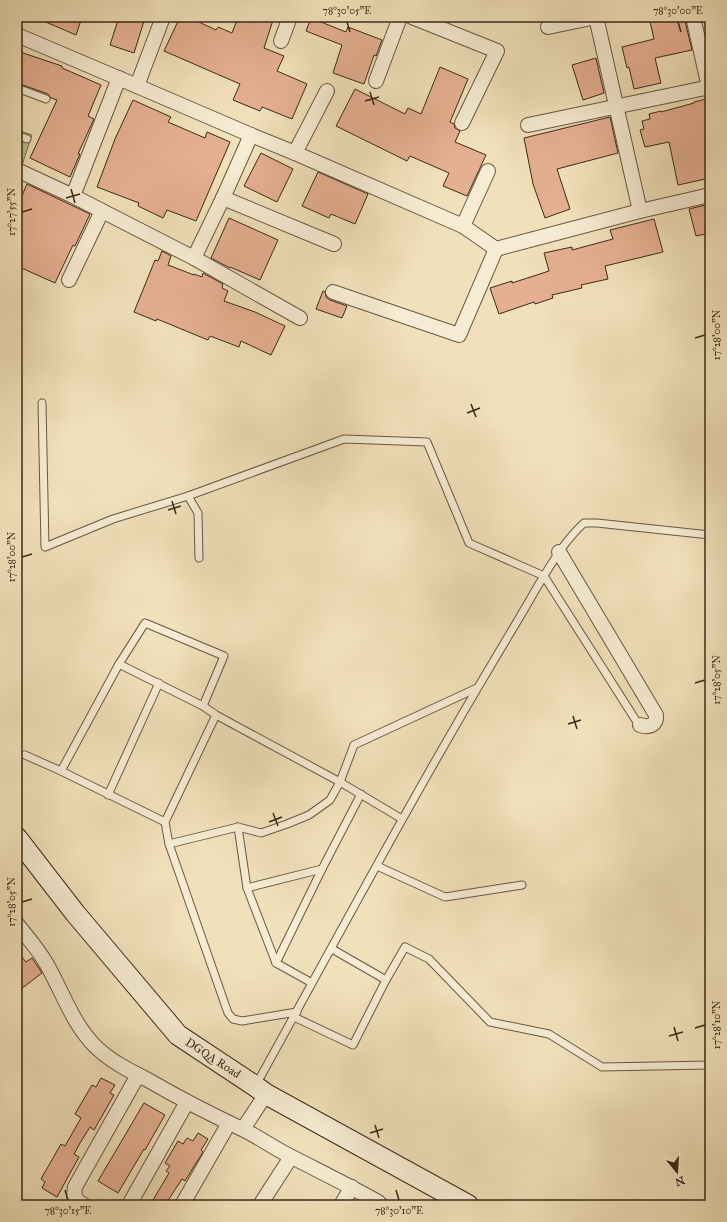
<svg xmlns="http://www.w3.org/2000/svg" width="727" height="1222" viewBox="0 0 727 1222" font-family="'IM FELL Great Primer',serif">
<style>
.green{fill:#b5c494;stroke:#787656}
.building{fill:#e5b092;stroke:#3b2918}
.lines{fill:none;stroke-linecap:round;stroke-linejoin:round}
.lane-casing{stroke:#685741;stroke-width:9}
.street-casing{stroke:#685741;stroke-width:16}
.secondary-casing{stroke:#3b2918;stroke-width:22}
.lane{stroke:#f6ecd3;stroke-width:7}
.street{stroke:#f6ecd3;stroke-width:14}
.secondary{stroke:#f6ecd3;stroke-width:20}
.ticks{fill:none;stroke:#3b2918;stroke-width:1.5}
.labels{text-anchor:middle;stroke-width:3;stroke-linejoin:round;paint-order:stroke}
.street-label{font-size:12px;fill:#3b2918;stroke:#f6ecd3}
.neatline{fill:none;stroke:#3b2918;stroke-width:1.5}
.ticks-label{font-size:10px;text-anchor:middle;fill:#3b2918}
</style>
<rect width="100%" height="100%" fill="#f1e1bb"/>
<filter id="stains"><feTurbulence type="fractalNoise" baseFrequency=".005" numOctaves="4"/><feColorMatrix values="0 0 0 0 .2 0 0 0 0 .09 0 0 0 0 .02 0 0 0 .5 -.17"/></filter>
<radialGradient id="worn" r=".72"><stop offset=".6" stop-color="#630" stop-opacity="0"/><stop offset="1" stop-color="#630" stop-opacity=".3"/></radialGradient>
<polygon class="green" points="17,130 32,135 22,165 17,163"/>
<g class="building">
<polygon points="34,17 82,17 76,35"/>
<polygon points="119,17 133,17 144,21 134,53 110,45"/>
<polygon points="180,17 188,17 216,30 218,27 232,33 238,17 274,17 264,48 284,56 277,71 307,84 292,119 262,107 260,111 233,100 240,84 164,51"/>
<polygon points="649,17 684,17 692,50 655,58 661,83 634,89 629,67 627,68 622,47 654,39"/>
<polygon points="311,18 346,32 348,27 382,40 376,56 374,55 364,84 333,73 342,45 306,31"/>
<polygon points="17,51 62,66 62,68 101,85 88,116 94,119 78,154 80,154 70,177 30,158 57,100 51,98 48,94 17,83"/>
<polygon points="596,58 604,93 583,100 572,65"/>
<polygon points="440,67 468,79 450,122 454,124 455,128 460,131 455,142 486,155 467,196 443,186 449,173 410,156 407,161 336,126 355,89 405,114 408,108 421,114"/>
<polygon points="710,98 710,178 678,185 669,142 645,147 640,130 644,129 642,121 650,119 649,114 661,111 661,112 694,103 694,102"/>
<polygon points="133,100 171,117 168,122 205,138 207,132 230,142 196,221 167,210 163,218 138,206 139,203 97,187 115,139"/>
<polygon points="610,117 618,153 557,169 570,209 545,218 533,184 524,138"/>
<polygon points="261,153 293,169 277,202 244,186"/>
<polygon points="318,172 368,194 355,224 331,214 329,218 302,206"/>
<polygon points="27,184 90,214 75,246 73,245 55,283 17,266 17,207"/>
<polygon points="710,204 710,233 696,236 689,209"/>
<polygon points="229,218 278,240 260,280 230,267 230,268 211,258"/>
<polygon points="654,219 663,252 605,266 608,279 581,285 582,288 552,295 553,298 535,304 534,302 499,314 490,288 512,281 512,283 549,271 544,253 572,247 572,250 613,239 610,230"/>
<polygon points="162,251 171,256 168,265 194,275 194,274 202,277 203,273 223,284 222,288 228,291 224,301 255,312 285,326 271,355 241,341 239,347 210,336 208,340 157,319 156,321 134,312 155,260 158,261"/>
<polygon points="323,291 325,292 326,297 330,300 347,306 342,318 316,309"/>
<polygon points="17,951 26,962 32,958 42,973 17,992"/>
<polygon points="101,1078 115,1085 110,1093 114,1095 94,1130 90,1127 80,1143 74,1154 79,1157 57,1197 42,1188 45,1182 41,1179 61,1144 65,1146 81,1118 75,1114 92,1085 96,1087"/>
<polygon points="144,1103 165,1115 145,1150 144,1149 118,1193 98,1181"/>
<polygon points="198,1133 208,1139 201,1150 203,1152 185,1181 182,1179 165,1205 150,1205 169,1173 166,1171 170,1166 165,1163 178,1141 183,1144 187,1138 193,1141"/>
</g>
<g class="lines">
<defs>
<g id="lane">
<polyline points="17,88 46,99"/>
<polyline points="17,135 27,139"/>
<polyline points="42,403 45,547 113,519 188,496 344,439 427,442 469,543 544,576 635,719 640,725"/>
<polyline points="188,496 198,513 199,558"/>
<polyline points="119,664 145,623 224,656 203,706"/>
<polyline points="25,755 61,771"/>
<polyline points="108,795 159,683"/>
<polyline points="402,819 340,782 354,745 477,688"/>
<polyline points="165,822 61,771 119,664 203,706 216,715 165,822 169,844 228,1013 233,1019 242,1021 297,1012"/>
<polyline points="238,827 247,888"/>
<polyline points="169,844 238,827 261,833 287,824 309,815 330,800 340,782 216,715"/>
<polyline points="377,866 445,897 522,885"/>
<polyline points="276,963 247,888 322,869"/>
<polyline points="386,980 405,947 429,959 490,1022 549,1034 602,1067 710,1065"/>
<polyline points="312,983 276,963 322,869 361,794"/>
<polyline points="294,1017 353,1045 386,980 332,949"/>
<path d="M256 1085C334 944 410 801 493 662 507 638 522 614 536 589 550 566 564 541 584 523H597L710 535"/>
</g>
<g id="street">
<polyline points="412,17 497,51 462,123"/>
<polyline points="596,17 640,211"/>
<polyline points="693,17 709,87"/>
<polyline points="548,27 596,17"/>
<polyline points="17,35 137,86 251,135 295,153 463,226 496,249 640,211 710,195"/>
<polyline points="281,41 290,17"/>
<polyline points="119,78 73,196 194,258 300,318"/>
<polyline points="376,81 400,17"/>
<polyline points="137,86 163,17"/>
<polyline points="528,125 710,87"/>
<polyline points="295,153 327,91"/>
<polyline points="17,170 73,196"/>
<polyline points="223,198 334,244"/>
<polyline points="463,226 488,171"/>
<polyline points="194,258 223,198 251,135"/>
<polyline points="69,280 102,211"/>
<polyline points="333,292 459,335 496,249"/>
<path d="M559 552 656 715C657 725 649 728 640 725"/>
<path d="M17 924C27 937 38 949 46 963 63 992 72 1024 97 1048 112 1062 130 1071 148 1080 179 1098 210 1114 242 1129 259 1137 275 1149 292 1157 321 1172 350 1186 378 1202L381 1205"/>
<polyline points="243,1129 266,1094"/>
<polyline points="84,1205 79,1202 74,1196 75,1187 138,1075"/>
<polyline points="129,1205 187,1102"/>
<polyline points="182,1205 229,1123"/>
<polyline points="260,1205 291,1157"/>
<polyline points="341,1205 352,1187"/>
</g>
<polyline id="secondary" points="17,838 75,913 178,1035 255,1086 266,1094 468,1205"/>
</defs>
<use href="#lane" class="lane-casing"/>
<use href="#street" class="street-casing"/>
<use href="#secondary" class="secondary-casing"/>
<use href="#lane" class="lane"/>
<use href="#street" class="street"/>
<use href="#secondary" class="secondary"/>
</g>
<path class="ticks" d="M347 22 350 32M678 22 681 32M370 92 374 105M365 101 379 97M71 189 75 203M66 198 80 194M22 212 32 209M695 338 705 335M471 404 476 417M467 413 480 408M172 501 176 514M168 510 181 506M22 557 32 554M695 683 705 680M573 716 577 729M568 724 581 720M273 813 278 826M269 822 282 817M22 902 32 899M674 1027 678 1041M695 1028 705 1025M669 1036 683 1032M375 1125 379 1138M370 1133 383 1129M65 1190 68 1200M396 1190 399 1200"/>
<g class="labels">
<g class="street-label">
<text transform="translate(213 1058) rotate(33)" y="4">DGQA Road</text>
</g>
</g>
<rect width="727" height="1222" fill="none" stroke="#f1e1bb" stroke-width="44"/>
<g transform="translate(677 1172) rotate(162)" stroke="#f6ecd3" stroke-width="3" paint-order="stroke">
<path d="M0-3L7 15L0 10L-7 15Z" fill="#3b2918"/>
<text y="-6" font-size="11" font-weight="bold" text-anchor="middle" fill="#3b2918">N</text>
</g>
<rect x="22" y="22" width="683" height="1178" class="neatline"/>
<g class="ticks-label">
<text x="347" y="14">78°30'05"E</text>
<text x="678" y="14">78°30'00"E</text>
<text transform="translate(11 212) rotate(-90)" y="4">17°27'55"N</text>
<text transform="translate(716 335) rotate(-90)" y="4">17°28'00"N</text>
<text transform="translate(11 557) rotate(-90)" y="4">17°28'00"N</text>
<text transform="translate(716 680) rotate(-90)" y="4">17°28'05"N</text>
<text transform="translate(11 902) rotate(-90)" y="4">17°28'05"N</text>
<text transform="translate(716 1025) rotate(-90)" y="4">17°28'10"N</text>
<text x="68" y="1214">78°30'15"E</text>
<text x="399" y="1214">78°30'10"E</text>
</g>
<rect width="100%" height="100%" filter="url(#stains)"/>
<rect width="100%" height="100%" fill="url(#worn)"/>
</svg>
